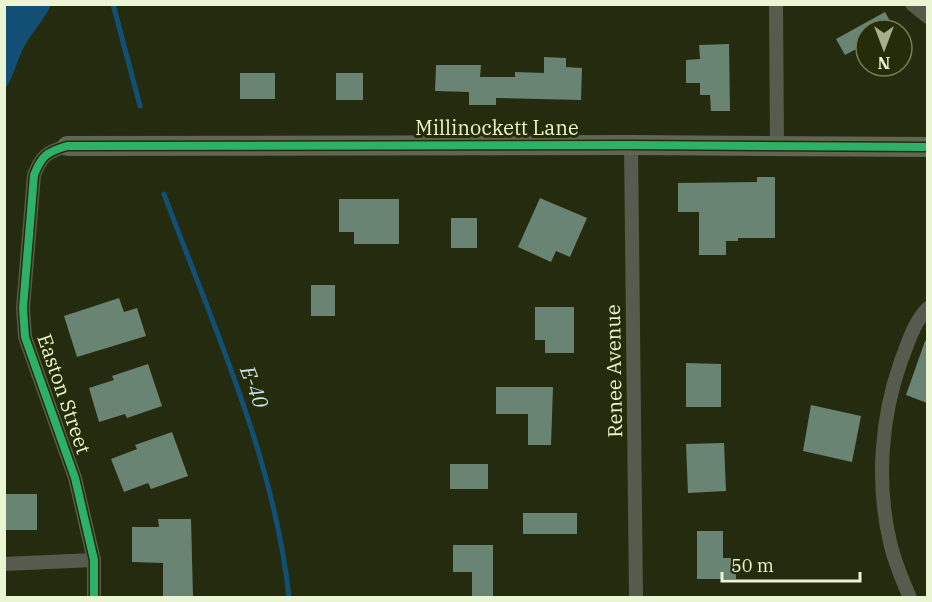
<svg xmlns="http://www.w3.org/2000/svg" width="932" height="602" viewBox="0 0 932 602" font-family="'IBM Plex Serif',serif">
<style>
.water{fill:#115074}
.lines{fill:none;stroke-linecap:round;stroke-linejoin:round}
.stream{stroke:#115074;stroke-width:5}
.building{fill:#698473}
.street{stroke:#575b4d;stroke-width:14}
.secondary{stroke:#606554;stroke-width:20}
.cycleway-casing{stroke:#242d08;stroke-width:11}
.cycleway{stroke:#2db169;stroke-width:8}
.labels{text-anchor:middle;stroke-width:6;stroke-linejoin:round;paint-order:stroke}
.street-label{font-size:20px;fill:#eaf6d3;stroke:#242d08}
.water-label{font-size:21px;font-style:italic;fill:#cde1f0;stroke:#242d08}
</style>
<rect width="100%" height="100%" fill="#252b0e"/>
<path class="water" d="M5 5H51C44 20 33 31 25 45 17 59 14 77 5 89Z"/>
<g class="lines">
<g class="stream">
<polyline points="113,4 140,106"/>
<path d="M164 194C212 323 275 460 289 598"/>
</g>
</g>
<g class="building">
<polygon points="885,12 895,30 866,30 866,44 845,55 836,39"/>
<polygon points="729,44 730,111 711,111 710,95 700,95 700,83 686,83 686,60 700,59 699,45"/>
<polygon points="544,57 566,58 566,67 582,68 581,100 496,98 496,105 469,105 469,92 435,91 436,65 481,65 480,77 515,77 515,72 544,73"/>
<rect x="240" y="73" width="35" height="26"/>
<rect x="336" y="73" width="27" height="27"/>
<polygon points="757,177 775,177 775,238 738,238 738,241 726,241 726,255 699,255 699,212 678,212 678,183 757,182"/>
<polygon points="540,198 587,218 570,257 556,251 551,262 518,247"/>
<polygon points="339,199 399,199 399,244 354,244 354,232 339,232"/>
<rect x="451" y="218" width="26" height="30"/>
<rect x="311" y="285" width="24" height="31"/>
<polygon points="119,298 124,312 137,308 146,336 77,357 64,316"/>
<polygon points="535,307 574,307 574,353 545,353 545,340 535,340"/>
<polygon points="925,341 927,341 927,403 906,395"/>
<polygon points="686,363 721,364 721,407 686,407"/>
<polygon points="148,364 162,406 127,418 125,414 99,422 89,388 114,380 112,376"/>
<polygon points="496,387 553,387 551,445 528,445 528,414 496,414"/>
<polygon points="811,405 861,416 852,462 803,451"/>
<polygon points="172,432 188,476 151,489 148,483 124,492 111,459 137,449 135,445"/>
<polygon points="724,443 726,491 688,493 686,444"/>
<rect x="450" y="464" width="38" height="25"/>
<rect x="4" y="494" width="33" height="36"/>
<rect x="523" y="513" width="54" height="21"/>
<polygon points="158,519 191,519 193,597 163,597 163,563 132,562 132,527 159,527"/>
<polygon points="697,531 723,531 723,558 736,558 736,579 697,579"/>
<polygon points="453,545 493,545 493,597 472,597 472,572 453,572"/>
</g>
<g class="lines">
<g class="street">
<polyline points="776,4 777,146"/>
<polyline points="912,4 928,17"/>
<polyline points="631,145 636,598"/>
<path d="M67 146C47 152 42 155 34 175L23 308 25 337 75 478 94 560V598"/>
<polyline points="4,564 94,560"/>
<path d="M910 598C902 579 894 561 890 542 876 483 881 417 901 361 908 343 914 322 928 308"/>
</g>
<polyline class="secondary" points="67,146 631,145 928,147"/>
<defs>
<path id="cycleway" d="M94 598V560L75 478 25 337 23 308 34 175C42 155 47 152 67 146L631 145 928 147"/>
</defs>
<use href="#cycleway" class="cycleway-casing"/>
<use href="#cycleway" class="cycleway"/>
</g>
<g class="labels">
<g class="street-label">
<text x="497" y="135">Millinockett Lane</text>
<text transform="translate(614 371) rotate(-91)" y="7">Renee Avenue</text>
<text transform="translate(64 394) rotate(71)" y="7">Easton Street</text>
</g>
<g class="water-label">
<text transform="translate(254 387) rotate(69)" y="7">E-40</text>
</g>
</g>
<rect width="932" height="602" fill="none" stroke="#eaf6d3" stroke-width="12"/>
<g transform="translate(884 48) rotate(180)"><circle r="28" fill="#242d08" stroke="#737d59" stroke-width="1.5"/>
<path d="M0-4.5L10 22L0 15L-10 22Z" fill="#a5af8e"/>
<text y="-9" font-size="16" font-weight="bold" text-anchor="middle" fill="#eaf6d3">N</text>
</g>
<path d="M722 572v9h138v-9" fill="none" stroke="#eaf6d3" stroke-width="3"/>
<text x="731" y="572" font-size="18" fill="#eaf6d3" stroke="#242d08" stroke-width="4.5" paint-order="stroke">50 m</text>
</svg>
